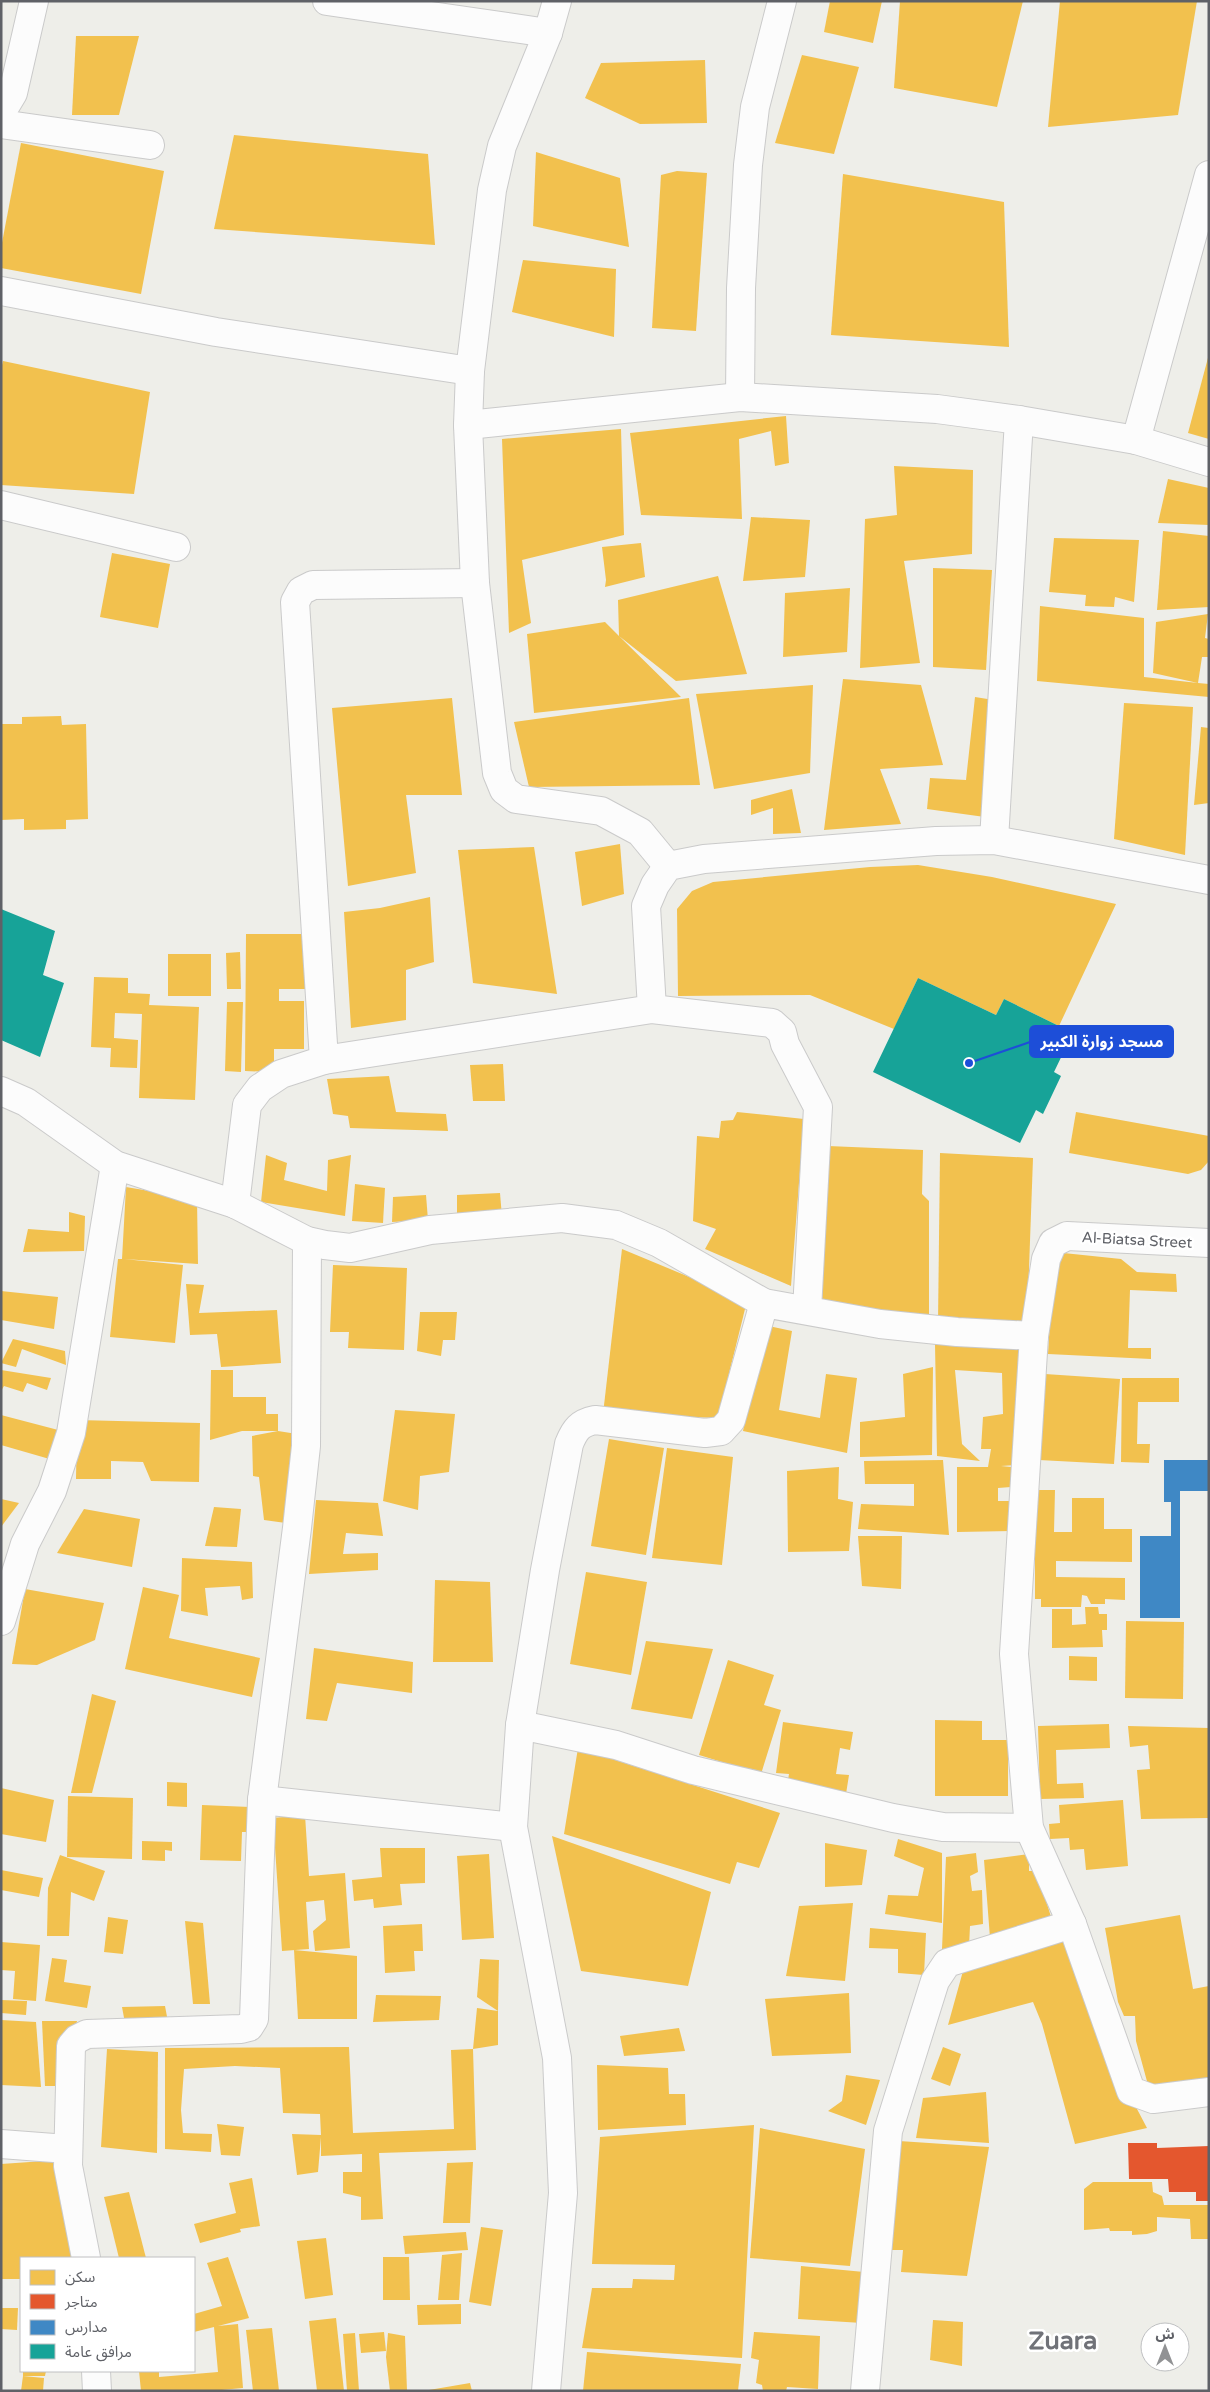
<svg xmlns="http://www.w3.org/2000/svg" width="1210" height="2392" viewBox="0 0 1210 2392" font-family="'Varela Round','Noto Sans Arabic',sans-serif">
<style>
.homes{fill:#f2c14e}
.shops{fill:#e4572e}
.schools{fill:#3f88c5}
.public{fill:#17a398}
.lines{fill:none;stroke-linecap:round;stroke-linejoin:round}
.minor-casing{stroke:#cacaca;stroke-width:30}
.minor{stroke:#fcfcfc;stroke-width:28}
.labels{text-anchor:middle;stroke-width:5;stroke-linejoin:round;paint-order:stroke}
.street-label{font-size:15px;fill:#5f6167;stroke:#fff}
.town-label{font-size:25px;font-weight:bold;fill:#707278;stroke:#fff}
.leader{fill:none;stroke:#1d4ed8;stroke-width:2}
.callout-dot{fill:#1d4ed8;stroke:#fff;stroke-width:2}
.callout{fill:#1d4ed8;stroke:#1d4ed8;stroke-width:2}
.callout-label{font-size:16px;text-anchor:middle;font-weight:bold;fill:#fff}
</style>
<rect width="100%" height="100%" fill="#eeeee9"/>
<g class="homes">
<polygon points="830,1 882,1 873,43 824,32"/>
<polygon points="900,1 1023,1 997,107 894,88"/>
<polygon points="1060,1 1197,1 1178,115 1048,127"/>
<polygon points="76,36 139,36 119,115 72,115"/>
<polygon points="802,55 859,67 834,154 775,143"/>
<polygon points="705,60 707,123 640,124 585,98 601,63"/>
<polygon points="234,135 428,154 435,245 214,229"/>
<polygon points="21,143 164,171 141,294 1,268 1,248"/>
<polygon points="536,152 620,178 629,247 533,226"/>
<polygon points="677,171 707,173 696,331 652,328 661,175"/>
<polygon points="843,174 1004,202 1009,347 831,335"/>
<polygon points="523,260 616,269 614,337 512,312"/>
<polygon points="1209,354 1209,439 1188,433"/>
<polygon points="3,361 150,392 134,494 1,485 1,369"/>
<polygon points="786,416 789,463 775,466 771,431 739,439 742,519 641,515 630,433"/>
<polygon points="621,429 624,535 522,560 531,623 509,633 502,439"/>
<polygon points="894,466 973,470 972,554 904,561 920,663 860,668 865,519 897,515"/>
<polygon points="1168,479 1209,488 1209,525 1158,523"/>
<polygon points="751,517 810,520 805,577 743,581"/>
<polygon points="1163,531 1209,536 1209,607 1157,610"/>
<polygon points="1054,538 1139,540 1134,602 1115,597 1114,607 1085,606 1086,595 1049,592"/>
<polygon points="641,543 645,577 605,587 606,580 602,547"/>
<polygon points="112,553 170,564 158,628 100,617"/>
<polygon points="933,568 992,570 986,670 933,667"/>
<polygon points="718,576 747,674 676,681 619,636 681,697 534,713 527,634 605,622 619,636 618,600"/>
<polygon points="850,588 847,652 783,657 785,593"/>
<polygon points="1040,606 1144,618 1144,677 1198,683 1153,673 1156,622 1208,614 1205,638 1209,639 1209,657 1202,657 1198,683 1209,684 1209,697 1037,681"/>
<polygon points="843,679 921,685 943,765 880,769 901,824 824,830"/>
<polygon points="813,685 810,773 714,789 696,694"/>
<polygon points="975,697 1000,701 992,818 927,809 930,778 966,780"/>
<polygon points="452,698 462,795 406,795 416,873 348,886 332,708"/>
<polygon points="689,698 700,785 529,787 514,722"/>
<polygon points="1124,703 1193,707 1185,855 1114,839"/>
<polygon points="61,716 62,725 86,724 88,819 66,820 66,829 24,830 24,819 1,820 1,724 22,724 22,717"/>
<polygon points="1201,727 1209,728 1209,803 1194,805"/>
<polygon points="792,789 801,833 773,834 773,808 751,815 751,800"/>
<polygon points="620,844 624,894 582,906 575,852"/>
<polygon points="534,847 557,994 473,983 458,850"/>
<polygon points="918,865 992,877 1116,904 1059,1026 1004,999 996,1015 918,978 894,1029 810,995 678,996 677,909 692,891 713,882 870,867"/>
<polygon points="430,897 434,962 406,970 406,1020 351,1028 344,912 380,908"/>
<polygon points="246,934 308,934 307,989 279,989 279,1001 304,1001 304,1049 274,1049 274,1072 245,1071"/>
<polygon points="240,952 241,989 227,989 226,953"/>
<rect x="168" y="954" width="43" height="42"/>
<polygon points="94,977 128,978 128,993 150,994 149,1005 199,1007 195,1100 139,1098 142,1014 115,1013 114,1038 138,1040 137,1068 110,1067 111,1048 91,1047"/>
<polygon points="227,1002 243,1002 241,1072 225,1071"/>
<polygon points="503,1064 505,1101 473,1101 470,1065"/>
<polygon points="389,1076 396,1112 446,1114 448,1131 350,1128 348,1116 333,1114 327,1079"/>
<polygon points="737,1112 804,1119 791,1286 705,1249 716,1229 693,1221 697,1136 719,1138 721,1121 733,1120"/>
<polygon points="1076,1112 1209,1136 1209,1161 1201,1170 1188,1174 1069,1153"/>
<polygon points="828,1146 923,1150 922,1194 929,1201 929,1319 822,1302"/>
<polygon points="940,1153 1033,1158 1027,1324 938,1323"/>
<polygon points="266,1155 287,1163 284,1180 327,1191 328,1160 351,1155 345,1216 261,1202"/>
<polygon points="355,1184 385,1188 383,1223 352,1221"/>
<polygon points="126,1187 197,1199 198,1264 124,1259 183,1265 175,1343 110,1337 118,1259 122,1259"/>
<polygon points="500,1193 502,1217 457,1218 457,1195"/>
<polygon points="426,1195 428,1220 392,1222 393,1197"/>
<polygon points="69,1212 85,1216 84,1251 23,1252 28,1229 69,1232"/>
<polygon points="622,1249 747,1301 718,1418 603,1414"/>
<polygon points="1054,1252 1121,1259 1137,1272 1176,1274 1177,1292 1130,1290 1128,1348 1151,1348 1151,1359 1048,1354"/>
<polygon points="333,1265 407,1268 404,1350 348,1348 349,1332 330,1332"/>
<polygon points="186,1284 204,1285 199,1313 277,1310 281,1363 221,1367 217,1334 190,1335"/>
<polygon points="1,1291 58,1297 54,1329 1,1320"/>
<polygon points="420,1312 457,1312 455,1340 443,1340 441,1356 417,1351"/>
<polygon points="764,1325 792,1331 779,1410 820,1418 826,1374 857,1378 847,1453 743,1431"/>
<polygon points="13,1339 65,1351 66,1365 22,1349 16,1367 1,1363"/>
<polygon points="935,1344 1020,1349 1016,1465 1001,1466 1011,1467 1011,1487 998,1488 998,1501 1012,1501 1012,1531 957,1532 957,1467 988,1467 991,1449 981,1449 983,1417 1003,1414 1002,1373 955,1370 962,1444 980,1461 937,1456"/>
<polygon points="933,1367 932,1455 860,1457 860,1422 905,1417 903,1374"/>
<polygon points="1,1370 51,1378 47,1390 27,1383 23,1392 4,1386 1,1391"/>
<polygon points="211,1370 233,1370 233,1397 266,1397 266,1414 278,1414 278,1431 242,1431 210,1440"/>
<polygon points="1045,1374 1120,1379 1114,1464 1039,1460"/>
<polygon points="1122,1378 1179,1378 1179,1402 1138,1402 1137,1444 1150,1444 1149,1463 1121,1462"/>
<polygon points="395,1410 455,1414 449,1472 420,1476 418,1510 383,1501"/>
<polygon points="1,1415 62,1431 53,1460 1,1445"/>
<polygon points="77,1420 200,1423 199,1482 151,1481 143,1462 111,1461 111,1479 76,1479"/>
<polygon points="278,1431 297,1434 293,1524 264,1520 259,1477 253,1476 252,1436"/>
<polygon points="609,1439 664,1448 646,1555 591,1546"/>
<polygon points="667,1448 733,1457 722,1565 652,1558"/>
<polygon points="943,1460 949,1535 858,1529 861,1504 914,1506 914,1484 865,1484 864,1461"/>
<polygon points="839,1467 838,1499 853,1502 849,1551 788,1552 787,1471"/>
<polygon points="1032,1490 1055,1490 1054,1532 1072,1532 1072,1498 1104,1498 1104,1529 1132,1529 1132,1562 1056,1561 1056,1577 1125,1578 1125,1600 1105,1599 1105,1604 1091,1604 1087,1596 1082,1595 1081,1607 1041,1607 1041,1599 1035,1599 1035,1541 1028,1541"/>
<polygon points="1,1499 19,1503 1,1527"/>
<polygon points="316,1500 378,1503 383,1536 346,1533 343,1554 378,1553 378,1570 309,1574"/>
<polygon points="214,1507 241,1509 237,1547 205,1546"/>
<polygon points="84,1509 140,1519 132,1567 57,1553"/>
<polygon points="858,1536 902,1536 901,1589 862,1586"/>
<polygon points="182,1558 252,1562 253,1598 242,1600 240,1586 205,1588 208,1616 181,1611"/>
<polygon points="586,1572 647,1582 631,1675 570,1664"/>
<polygon points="435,1580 490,1582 493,1662 433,1662"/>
<polygon points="143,1587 179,1595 169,1638 260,1658 252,1697 125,1669"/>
<polygon points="25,1589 104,1603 95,1640 37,1665 12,1664"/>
<polygon points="1085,1607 1098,1607 1099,1614 1107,1614 1107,1630 1102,1630 1103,1647 1052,1648 1052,1609 1072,1609 1072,1625 1086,1624"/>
<polygon points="1126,1621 1184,1622 1183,1699 1125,1698"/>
<polygon points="646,1641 713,1649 692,1719 631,1709"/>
<polygon points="314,1648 413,1662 412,1693 337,1683 327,1721 306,1719"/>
<polygon points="1069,1656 1097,1657 1097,1681 1069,1680"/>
<polygon points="728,1660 774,1675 764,1705 781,1710 761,1774 699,1755"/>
<polygon points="92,1694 116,1701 92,1793 71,1793"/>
<polygon points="935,1720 982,1721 982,1740 1008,1740 1008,1796 935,1796"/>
<polygon points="783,1722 853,1732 850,1750 840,1748 836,1774 849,1775 846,1794 787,1786 789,1774 776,1773"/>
<polygon points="1109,1724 1110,1748 1056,1750 1057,1784 1083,1783 1084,1798 1040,1799 1038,1726"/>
<polygon points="1128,1726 1209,1728 1209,1818 1141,1819 1137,1770 1150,1769 1148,1745 1130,1747"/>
<polygon points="578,1748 780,1813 759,1868 737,1862 730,1884 564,1834"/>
<polygon points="167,1782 187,1783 187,1807 167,1806"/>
<polygon points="1,1788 54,1800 46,1842 1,1834"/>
<polygon points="68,1796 133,1798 132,1859 67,1857"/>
<polygon points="1123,1800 1128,1866 1086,1870 1084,1849 1070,1850 1069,1838 1050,1839 1049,1824 1060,1823 1059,1805"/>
<polygon points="202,1805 250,1807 249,1832 242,1832 241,1861 200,1860"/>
<polygon points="305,1815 309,1876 345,1873 350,1948 315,1951 313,1931 326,1920 324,1900 306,1902 309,1949 282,1951 273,1818"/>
<polygon points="552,1836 711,1892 688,1986 581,1971"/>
<polygon points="898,1839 942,1853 942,1923 885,1914 888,1895 918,1896 924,1868 894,1856"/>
<polygon points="142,1841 172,1842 172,1851 165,1850 165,1861 142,1860"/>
<polygon points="825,1843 867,1850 862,1885 825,1887"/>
<polygon points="380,1848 425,1848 425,1883 400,1884 402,1905 374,1908 373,1899 354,1901 352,1880 382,1877"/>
<polygon points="976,1853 978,1872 970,1876 972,1891 982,1890 983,1924 970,1926 969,1947 942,1949 946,1857"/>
<polygon points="489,1854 494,1938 462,1940 457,1856"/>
<polygon points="1029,1854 1029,1871 1037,1871 1051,1917 990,1938 984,1860"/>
<polygon points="60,1855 105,1871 94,1901 71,1892 69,1936 47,1936 48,1888"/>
<polygon points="1,1870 43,1878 39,1897 1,1890"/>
<polygon points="853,1903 845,1981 786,1976 799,1906"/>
<polygon points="1180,1915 1193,1989 1209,1986 1209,2077 1201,2079 1202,2087 1148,2085 1136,2041 1135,2016 1124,2016 1118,2002 1105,1928"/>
<polygon points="108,1917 128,1920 123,1954 104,1952"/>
<polygon points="185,1921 203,1923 210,2004 193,2004"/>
<polygon points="422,1924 423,1951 414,1951 415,1971 385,1973 383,1926"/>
<polygon points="870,1928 926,1933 924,1975 898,1973 898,1949 869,1948"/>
<polygon points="1066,1939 1137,2109 1147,2128 1075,2144 1042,2024 1033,2002 948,2025 963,1971"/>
<polygon points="1,1942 40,1945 36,2001 13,1999 15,1971 1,1970"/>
<polygon points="294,1950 357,1956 357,2019 298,2019"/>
<polygon points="52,1958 67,1960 64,1982 91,1986 87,2008 45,2001"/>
<polygon points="480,1959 499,1960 498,2011 477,1997"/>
<polygon points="849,1993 851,2053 772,2056 765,1999"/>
<polygon points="376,1995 441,1996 439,2020 373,2022"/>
<polygon points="1,2000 27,2001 26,2015 1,2013"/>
<polygon points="165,2006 168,2022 125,2023 122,2007"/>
<polygon points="477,2008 498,2011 498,2045 473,2049"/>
<polygon points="1,2020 36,2022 41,2087 1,2085"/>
<polygon points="42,2021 77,2021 66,2086 45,2086"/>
<polygon points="679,2028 685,2051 624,2056 620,2036"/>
<polygon points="349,2047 353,2133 454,2129 451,2050 473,2049 476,2150 379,2153 383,2219 361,2220 361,2197 343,2193 343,2172 362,2172 362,2154 321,2156 321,2137 318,2172 297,2175 292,2134 321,2135 320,2114 283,2113 280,2068 235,2066 184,2069 181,2110 183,2133 212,2134 211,2152 165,2149 165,2048"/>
<polygon points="943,2047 961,2054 950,2086 931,2079"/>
<polygon points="107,2049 158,2052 157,2153 101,2147"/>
<polygon points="597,2065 668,2068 669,2094 685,2094 686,2125 598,2130"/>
<polygon points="846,2075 880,2080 866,2125 828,2111 842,2101"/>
<polygon points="986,2092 989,2143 916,2138 923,2098"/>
<polygon points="217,2124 244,2127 240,2156 221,2155"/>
<polygon points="754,2125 742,2358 582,2348 592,2288 632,2288 633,2279 674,2280 675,2265 592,2264 600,2137"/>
<polygon points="760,2128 865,2149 850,2266 750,2258"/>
<polygon points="899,2141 989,2147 967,2276 901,2272 903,2250 891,2250"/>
<polygon points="59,2160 74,2258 21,2258 21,2279 1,2279 1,2164"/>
<polygon points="473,2162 470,2223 443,2223 447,2163"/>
<polygon points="252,2178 260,2226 240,2229 241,2232 200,2243 194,2224 236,2213 229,2183"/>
<polygon points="1093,2182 1152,2182 1153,2192 1162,2196 1164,2205 1209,2205 1209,2239 1191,2239 1190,2219 1157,2217 1157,2231 1147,2234 1132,2235 1132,2231 1110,2231 1109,2228 1084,2230 1084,2189"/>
<polygon points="129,2192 146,2258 119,2258 104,2197"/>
<polygon points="481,2227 503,2230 491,2306 469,2302"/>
<polygon points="466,2232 468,2250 405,2254 403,2236"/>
<polygon points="326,2238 333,2295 305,2299 297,2241"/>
<polygon points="462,2253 459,2300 438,2300 442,2255"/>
<polygon points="228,2257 249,2318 218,2326 238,2324 243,2388 211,2391 141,2391 139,2371 159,2371 159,2377 218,2372 214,2327 194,2332 194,2314 222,2306 207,2263"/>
<polygon points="383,2257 409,2257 410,2300 383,2300"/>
<polygon points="801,2266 864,2272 862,2323 798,2319"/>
<polygon points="461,2304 461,2324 418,2325 417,2305"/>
<polygon points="1,2308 18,2308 17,2330 1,2329"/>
<polygon points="336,2318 344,2391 317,2391 309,2321"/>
<polygon points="933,2320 963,2322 962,2366 930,2360"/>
<polygon points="272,2328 279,2391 253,2391 246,2330"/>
<polygon points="384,2332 386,2351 361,2353 359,2334"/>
<polygon points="754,2332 820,2336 818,2389 787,2387 786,2391 763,2391 762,2385 756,2383 759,2360 751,2358"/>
<polygon points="355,2333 359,2391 347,2391 343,2334"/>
<polygon points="388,2333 405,2336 407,2391 390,2391 386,2357"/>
<polygon points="587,2352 741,2364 738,2391 583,2391"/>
<polygon points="23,2371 46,2371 45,2376 23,2376"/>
<polygon points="23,2376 44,2378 43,2391 21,2391"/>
<polygon points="470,2383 472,2391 429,2391 429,2390"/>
</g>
<polygon class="shops" points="1128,2143 1157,2143 1157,2148 1209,2146 1209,2201 1196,2201 1196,2192 1169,2192 1168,2179 1129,2179"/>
<polygon class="schools" points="1164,1460 1209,1460 1209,1491 1180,1491 1180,1618 1140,1618 1140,1536 1171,1536 1171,1502 1164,1502"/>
<g class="public">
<polygon points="1,909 55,931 43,975 64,983 40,1057 1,1040"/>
<polygon points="918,978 996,1015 1004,999 1059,1026 1053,1038 1067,1045 1054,1072 1061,1076 1043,1114 1036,1110 1020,1143 873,1072"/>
</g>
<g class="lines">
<defs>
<g id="minor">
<polyline points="327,1 548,33"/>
<polyline points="557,1 548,33 502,146 492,190 470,371 468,425 475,583 497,773 504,790 516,799 601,811 640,832 668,866"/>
<polyline points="1,113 13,93 34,1"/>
<polyline points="1,124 150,145"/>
<polyline points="1,291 216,332 470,371"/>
<polyline points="740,397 741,288 748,165 755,107 782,1"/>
<polyline points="468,425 740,397 937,409 1019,420 1136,440 1209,462"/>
<polyline points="1136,440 1209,175"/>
<polyline points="1,505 176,547"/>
<polyline points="994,840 1019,420"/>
<polyline points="652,1009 772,1023 782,1032 785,1044 818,1107 807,1310"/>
<polyline points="324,1060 652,1009 646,906 655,885 668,866 704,859 936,841 994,840 1209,880"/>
<polyline points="1,1091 26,1102 115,1165 235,1204 307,1241 325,1245 350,1248 430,1230 562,1218 616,1225 659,1243 764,1303 880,1324 957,1332 1034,1336"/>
<polyline points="235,1204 247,1105 260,1088 281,1074 324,1060 295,602 301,591 313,585 475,583"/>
<polyline points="1209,1243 1067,1236 1053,1243 1046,1259 1034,1336 1014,1654 1029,1828 1072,1924 1131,2091 1153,2099 1209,2092"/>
<polyline points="1,1621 25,1544 52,1491 71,1433 115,1165"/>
<polyline points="520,1725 616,1745 693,1770 893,1818 943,1827 1029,1828"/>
<polyline points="262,1800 513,1827"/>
<polyline points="1,2144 67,2149"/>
<polyline points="86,2258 68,2166 71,2046 77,2039 87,2034 241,2029 249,2027 254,2019 262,1800 297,1528 306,1446 307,1241"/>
<polyline points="96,2371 97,2391"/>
<path d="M546 2391 563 2193 557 2058 513 1827 520 1725 545 1570 569 1444C575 1429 580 1423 595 1420L705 1433 721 1431 731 1420 764 1303"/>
<polyline points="865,2391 888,2131 935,1981 947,1963 1072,1924"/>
</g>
</defs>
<use href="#minor" class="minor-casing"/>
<use href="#minor" class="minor"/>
</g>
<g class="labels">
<g class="street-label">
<text transform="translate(1137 1240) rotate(3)" y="5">Al-Biatsa Street</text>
</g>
<g class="town-label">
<text x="1063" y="2349">Zuara</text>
</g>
</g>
<path class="leader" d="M969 1063L1030 1042"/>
<circle class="callout-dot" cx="969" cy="1063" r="5"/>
<rect class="callout" x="1030" y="1026" width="143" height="31" rx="5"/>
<g class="callout-label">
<text x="1102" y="1047">مسجد زوارة الكبير</text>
</g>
<rect width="1210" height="2392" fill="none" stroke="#5f6167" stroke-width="5"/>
<rect x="20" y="2257" width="175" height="115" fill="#ffffff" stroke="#bfc0c2"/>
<rect x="30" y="2270" width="25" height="15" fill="#f2c14e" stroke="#bfc0c2"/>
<text x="65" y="2282" font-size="15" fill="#5f6167">سكن</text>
<rect x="30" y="2294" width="25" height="15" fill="#e4572e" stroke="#bfc0c2"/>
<text x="65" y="2307" font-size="15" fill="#5f6167">متاجر</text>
<rect x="30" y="2320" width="25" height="15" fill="#3f88c5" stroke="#bfc0c2"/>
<text x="65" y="2332" font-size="15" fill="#5f6167">مدارس</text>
<rect x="30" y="2344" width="25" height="15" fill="#17a398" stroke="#bfc0c2"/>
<text x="65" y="2357" font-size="15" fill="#5f6167">مرافق عامة</text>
<g transform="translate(1165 2347)"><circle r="24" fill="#ffffff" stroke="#bfc0c2"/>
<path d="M0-4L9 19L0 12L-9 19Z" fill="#919294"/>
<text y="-8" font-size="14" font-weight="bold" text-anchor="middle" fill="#5f6167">ش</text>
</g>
</svg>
